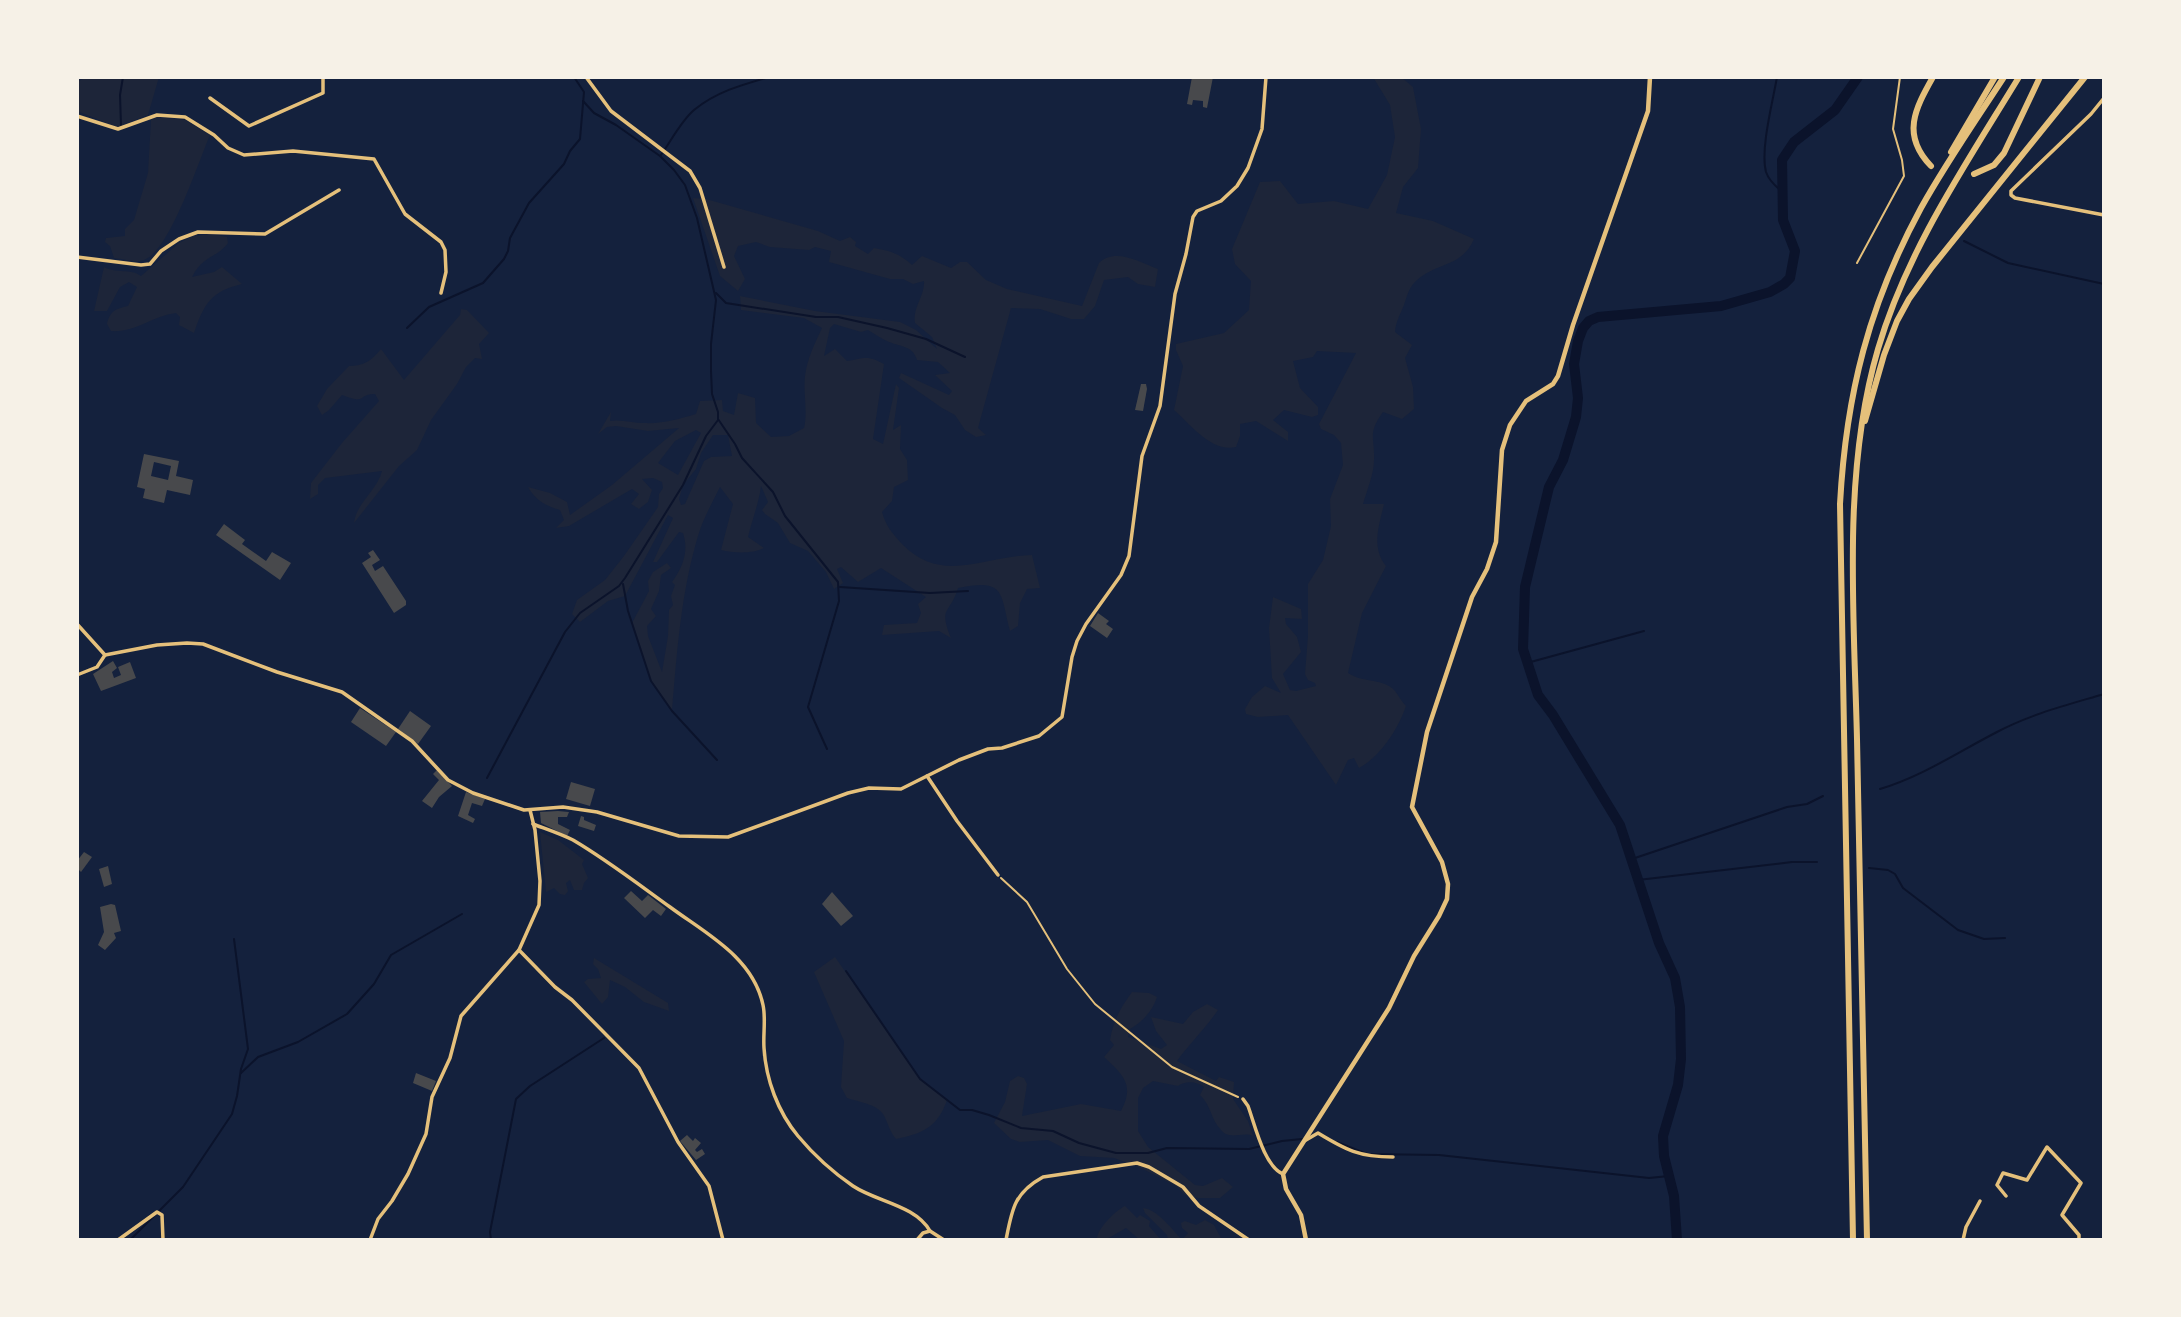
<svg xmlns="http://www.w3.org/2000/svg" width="2181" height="1317" viewBox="0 0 2181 1317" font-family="'PT Serif',serif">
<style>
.green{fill:#1d2539;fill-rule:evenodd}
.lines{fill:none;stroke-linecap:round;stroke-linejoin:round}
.stream{stroke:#0b132b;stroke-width:2}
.river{stroke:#0b132b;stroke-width:10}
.building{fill:#48494c;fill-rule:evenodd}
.path{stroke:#e5c07b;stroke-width:2}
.service{stroke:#e5c07b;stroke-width:2}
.minor{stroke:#e5c07b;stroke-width:3.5}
.tertiary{stroke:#e5c07b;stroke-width:4.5}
.motorway{stroke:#e5c07b;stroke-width:6}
</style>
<rect width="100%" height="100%" fill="#14213d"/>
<g class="green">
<polygon points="87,77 159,77 148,115 117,127 77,111 77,82"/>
<path d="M1373 77H1401L1413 87 1421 129 1418 168 1403 187 1396 213 1433 221 1474 239C1462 267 1438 262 1417 280 1409 287 1407 296 1404 305 1400 315 1396 321 1395 332L1412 345 1405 358 1413 387 1414 409 1402 419 1383 412C1367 434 1375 437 1374 460 1374 474 1367 490 1363 504H1384C1379 526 1371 547 1386 566L1362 613 1348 673C1361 682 1381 679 1392 688 1397 692 1401 701 1406 706 1398 729 1381 756 1359 768L1354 758 1348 760 1336 785 1288 715 1258 717 1246 714 1245 709 1252 697 1265 686 1281 693 1272 678 1269 628 1273 597 1301 609 1302 619 1285 618 1286 624 1297 637 1301 652 1283 674 1290 690 1296 691 1316 686 1315 683 1308 680 1305 674 1308 636V584L1323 560 1331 526 1330 499 1343 465 1341 443 1334 435 1321 429 1319 424 1356 353 1317 351 1313 357 1293 361 1300 388 1318 407V415L1312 417 1284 410 1273 420 1288 432V441L1256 421 1240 424V436L1236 447C1212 453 1190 424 1174 410L1183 366 1176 350V344L1224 333 1249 310 1251 281 1235 264 1232 249 1260 182 1280 181 1298 204 1334 201 1368 209 1387 175 1395 137 1390 105Z"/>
<path d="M158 117 185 120 210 135C198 163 171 247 146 259 138 264 124 259 114 258L110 246 105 242 106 238 125 236V229L134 220 148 173 151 120Z"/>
<path d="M693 198 706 199 818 231 840 241 850 237 856 242 855 246 868 254 874 248C890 251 899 253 912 265L922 256 951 268 960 262H967L986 280 1007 289 1082 306 1099 263C1115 247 1140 262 1158 269L1155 287 1138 284 1128 277 1104 280 1095 306 1084 319H1071L1040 309 1011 308 978 428 986 435 976 437 965 430 955 415 942 408 899 378 901 373 949 395 952 391 935 375 950 373 938 362 917 360C913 346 902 347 889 342 882 339 875 334 868 330L861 332 834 324 830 328 824 356 835 349 847 361C865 358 867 355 884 364L873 439 883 444 896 384 899 388 893 430 901 425 900 449 907 460 908 480 894 487 892 501 882 512C886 526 892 533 902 544 942 585 983 556 1032 555L1040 588 1027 589 1020 603 1018 626 1010 631C1000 593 1006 578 958 588 950 615 938 606 951 638L939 631 882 635 884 625 917 623 921 613 918 604 926 597 881 568 858 582 841 567 837 569 843 583 834 589 826 572 808 551 790 543 778 523 765 514 762 510 768 502 761 486C759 503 752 520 748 537L764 548C753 554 733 553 721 550L733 504 720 487C712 503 703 519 698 536 681 593 677 652 672 711L651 681 632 623 649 591 648 581 653 572 667 563 671 568 661 575 659 591 651 609 656 616 647 626 648 636 662 672 668 636 669 610 673 605 671 596 675 585 672 582C683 567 689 551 683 533L679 532 657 562H653L673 518 668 515 625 596 608 601 580 622 572 614 577 600 605 580 624 556 658 507 659 494 663 488 662 482 653 478 642 479 652 490 648 502 639 509 631 504 639 494 632 489 569 526 556 528 564 520 560 510C546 506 535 500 528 487L550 493 567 502 570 515 612 485 679 428 648 431 616 426 607 427 598 434 611 412 610 421C621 419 632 423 644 423 662 424 679 419 696 414L700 401 722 400 723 411 734 415 738 393 755 398 756 423 771 437 789 436 804 428C808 411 803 394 805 376 807 359 815 343 822 328L804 318 741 310 740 296 815 311 900 322 916 330 937 349 932 337 915 323C912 308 925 296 924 281L913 284 903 279H890L829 262 831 251 815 247 809 250 770 247 756 242 738 246 734 256 745 279 738 291 720 276ZM696 430 701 433 678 475 658 463 675 441ZM713 435H728L732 456 711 457 704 461 685 504 681 505 679 499 683 485 696 469 701 453Z"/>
<path d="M211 234 227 237 228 243C216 259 204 254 192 277L214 272 222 267 242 284C211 291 204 304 194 333L179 325 180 317 176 313C152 316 135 333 111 331L107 324C110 311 115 309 128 306L137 287 129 282 120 287 107 311H94L104 267C117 274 130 268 141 276L179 243 193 236Z"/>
<path d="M461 309 467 310 489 333 479 344 482 359 475 358 466 367 457 384 431 420 417 450 399 466 354 523C356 503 377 491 382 471L325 478 318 485V494L310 499 311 483 342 443 379 401 375 394C357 394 368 405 342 395L329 410 322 415 317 406 327 389 349 366C364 366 371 361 381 349L404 380 460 315Z"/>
<polygon points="540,832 558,840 584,860 582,864 588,878 584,883 582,890 574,890 570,880 566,883 568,891 565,895 560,894 554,888 546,892"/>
<path d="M835 957 920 1079 947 1100C938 1127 922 1134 896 1139 889 1131 888 1122 883 1114 876 1104 859 1102 847 1098L841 1087 844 1041 814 972Z"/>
<polygon points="594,958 668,1003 669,1011 644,1002 625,987 610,980 608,997 602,1004 584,982 588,979 601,978 598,969 593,964"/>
<path d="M1132 992 1149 993 1157 997C1153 1011 1142 1022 1130 1029L1128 1037 1161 1049 1167 1045 1156 1031 1151 1017 1183 1024 1193 1012 1207 1004 1218 1010C1205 1029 1190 1043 1177 1061L1216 1081 1219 1077 1234 1082 1233 1099 1248 1121 1253 1136C1243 1131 1230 1141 1221 1130 1211 1120 1211 1105 1200 1095L1204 1087C1196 1081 1185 1081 1178 1086L1153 1081 1143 1088 1138 1098V1131L1148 1147 1195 1185 1203 1186 1222 1178 1233 1187 1220 1198H1198L1185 1195 1176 1186 1141 1168 1114 1158 1080 1156 1048 1140 1020 1142 1011 1139 994 1123 1005 1102 1010 1081 1018 1076 1024 1078 1027 1084 1022 1116 1081 1104 1121 1111C1135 1084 1123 1075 1104 1057L1114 1045 1110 1040C1113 1021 1121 1007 1132 992Z"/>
<path d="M1125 1206 1137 1218 1140 1215 1150 1221 1149 1226 1161 1240H1140L1126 1228 1107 1239H1097C1097 1229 1115 1211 1125 1206Z"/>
<path d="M1143 1208C1157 1209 1173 1230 1182 1240L1188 1233 1182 1228 1181 1223 1185 1221 1196 1225 1205 1220 1214 1225 1222 1240H1168L1167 1235 1145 1213Z"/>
</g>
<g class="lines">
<g class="stream">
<path d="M1777 77C1773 101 1760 149 1766 172 1769 181 1776 187 1784 193"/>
<polyline points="583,101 594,113 616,125 660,156 674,170 685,185 697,218 716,300 711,344 711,371 712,394 718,412 718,419 735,444 742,458 773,492 785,516 838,582 839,601 808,707 827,749"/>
<polyline points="121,125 120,95 123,77"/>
<path d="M661 155C671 141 681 121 694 110 716 92 741 85 769 77"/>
<polyline points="1964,241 2008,263 2104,284"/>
<polyline points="716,293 726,303 816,317 838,317 887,328 926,339 965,357"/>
<polyline points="407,328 429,307 483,283 504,259 508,251 510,238 529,203 564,164 570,151 580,139 584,92 574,77"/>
<polyline points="623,584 628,611 651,681 672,711 717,760"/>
<polyline points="840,587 930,593 968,591"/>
<polyline points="1527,663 1644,631"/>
<polyline points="487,778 565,632 580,613 619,586 625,578 683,485 706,436 718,420"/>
<path d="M1880 789C1923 776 1958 752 1997 732 2031 714 2067 705 2104 694"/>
<polyline points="1632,859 1787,807 1807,804 1823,796"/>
<polyline points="1869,868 1888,870 1895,874 1903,888 1958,930 1984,939 2005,938"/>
<polyline points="1638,880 1792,862 1817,862"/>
<polyline points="846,971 920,1079 960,1110 972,1110 989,1115 1021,1128 1053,1131 1079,1143 1116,1153 1148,1153 1167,1148 1249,1149 1282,1141 1302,1139"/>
<polyline points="241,1073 258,1057 298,1042 347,1014 374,984 391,955 462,914"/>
<polyline points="1337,1142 1367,1154 1439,1155 1649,1178 1669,1176"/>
<polyline points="130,1240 183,1187 232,1114 237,1096 241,1069 248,1049 234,939"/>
<polyline points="491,1240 490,1232 516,1099 530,1086 604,1038"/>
</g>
<polyline class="river" points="1677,1240 1674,1196 1664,1156 1663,1136 1678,1085 1681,1059 1680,1007 1675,978 1659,943 1620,825 1553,715 1538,695 1523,649 1525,587 1549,487 1563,460 1576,417 1578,398 1574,364 1578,341 1583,328 1589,321 1598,317 1721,306 1770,292 1784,284 1790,278 1795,251 1783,220 1782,160 1794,142 1835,110 1858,77"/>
</g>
<g class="building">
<polygon points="1192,77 1213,77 1207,108 1203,107 1203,101 1193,100 1192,105 1187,104"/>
<polygon points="1141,384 1146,384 1147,389 1143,411 1135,410"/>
<path d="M144 454 179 461 176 476 193 480 190 495 167 490 164 503 143 498 145 489 137 487ZM154 462 171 466 168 480 151 476Z"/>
<polygon points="224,524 245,540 242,544 266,561 272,552 291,563 280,580 216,535"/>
<polygon points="373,550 380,560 372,565 375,571 383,566 406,601 406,605 394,613 362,563 371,557 368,553"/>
<polygon points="1098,613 1109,621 1106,624 1113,629 1107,638 1090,626"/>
<polygon points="113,661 117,668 112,672 114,678 121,675 118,667 130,662 136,678 101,691 93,674"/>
<polygon points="360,708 396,732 386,746 351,722"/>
<polygon points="410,711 431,726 418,744 398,729"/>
<polygon points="437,770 452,786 439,797 432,808 422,801 439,780 433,774"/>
<polygon points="571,782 595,789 590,806 566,799"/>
<polygon points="466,792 485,799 482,806 472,803 468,815 475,819 473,823 458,816"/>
<polygon points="558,811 569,812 567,817 558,817 558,824 570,830 567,836 541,823 540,812"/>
<polygon points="581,816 584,817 584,820 596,825 594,831 578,826"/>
<polygon points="84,852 92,857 81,872 77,868 77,861"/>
<polygon points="108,866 112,884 104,887 99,869"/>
<polygon points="631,891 642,901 648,895 666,909 661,916 653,910 645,918 624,898"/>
<polygon points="832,892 853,916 841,926 822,904"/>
<polygon points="111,904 115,905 121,931 114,933 116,938 105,950 98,945 104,932 100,907"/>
<polygon points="416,1073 436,1081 432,1091 413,1083"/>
<polygon points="687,1135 693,1141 695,1138 701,1143 695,1150 697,1152 702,1149 705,1154 696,1160 680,1141"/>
</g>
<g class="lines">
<polyline class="path" points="1001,878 1027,902 1067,969 1095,1004 1172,1067 1238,1097"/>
<polyline class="service" points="1857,263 1904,176 1902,160 1893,129 1900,77"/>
<g class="minor">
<polyline points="586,77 611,111 690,171 700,188 724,267"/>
<polyline points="210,98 249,126 323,93 323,77"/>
<polyline points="2104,98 2091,114 2011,191 2011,195 2015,198 2104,215"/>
<polyline points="77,116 118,129 157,115 185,117 214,135 228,148 244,155 293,151 374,159 405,214 441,242 445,250 446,272 441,293"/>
<polyline points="77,257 141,265 150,264 161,251 179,239 198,232 265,234 339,190"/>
<polyline points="77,624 105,655"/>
<polyline points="105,655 157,645 187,643 203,644 277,672 342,692 412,741 448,780 473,793 524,810 563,807 597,812 679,836 728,837 848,793 869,788 901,789 959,760 988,749 1002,748 1039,736 1062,717 1072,657 1077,641 1086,624 1121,575 1129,556 1142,456 1160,406 1175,294 1186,254 1193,217 1197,211 1221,201 1237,186 1248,168 1262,129 1266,77"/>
<polyline points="77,675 97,667 105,655"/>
<polyline points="927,776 957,821 998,875"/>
<path d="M533 824C546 829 561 834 573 840 607 860 638 884 670 907 705 933 753 957 763 1005 766 1018 763 1034 764 1048 766 1080 778 1112 798 1136 813 1154 834 1173 853 1186 877 1202 915 1205 930 1231"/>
<polyline points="519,950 555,987 572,1000 639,1068 678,1142 709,1186 723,1240"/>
<path d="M1243 1099 1248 1106C1255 1125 1264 1166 1283 1174"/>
<path d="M1306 1140 1318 1133C1346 1150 1359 1157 1393 1157"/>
<polyline points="2006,1196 1997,1185 2003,1173 2027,1180 2047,1147 2081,1183 2062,1215 2079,1235 2079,1240"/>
<polyline points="118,1240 157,1212 162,1215 163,1240"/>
<polyline points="370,1240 378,1219 392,1201 408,1174 426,1134 432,1097 450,1058 461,1016 519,950 539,905 540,881 535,830 530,810"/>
<polyline points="917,1240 923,1233 930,1231 944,1240"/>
<path d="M1006 1240C1012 1209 1014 1193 1043 1177L1137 1163 1149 1167 1183 1187 1199 1206 1249 1240"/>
<polyline points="1963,1240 1966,1227 1980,1201"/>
</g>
<polyline class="tertiary" points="1306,1240 1301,1215 1286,1189 1283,1174 1389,1008 1414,956 1439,916 1447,899 1448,884 1442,862 1412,807 1427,732 1472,597 1487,569 1496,542 1502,450 1510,425 1526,401 1553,384 1558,376 1573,325 1648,111 1650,77"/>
<g class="motorway">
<polyline points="1951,152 1995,77"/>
<path d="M1931 166C1901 135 1915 109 1933 77"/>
<polyline points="1974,174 1994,165 2004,153 2040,77"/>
<polyline points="1865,421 1884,355 1897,321 1909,299 1932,267 2085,77"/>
<path d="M1853 1240 1840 504C1846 394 1869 304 1921 208 1946 163 1976 120 2004 77"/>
<path d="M1867 1240C1864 1073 1861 906 1857 739 1854 613 1842 471 1878 349 1907 250 1966 164 2019 77"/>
</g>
</g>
<rect width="2181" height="1317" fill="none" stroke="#f6f1e7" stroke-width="158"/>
</svg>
